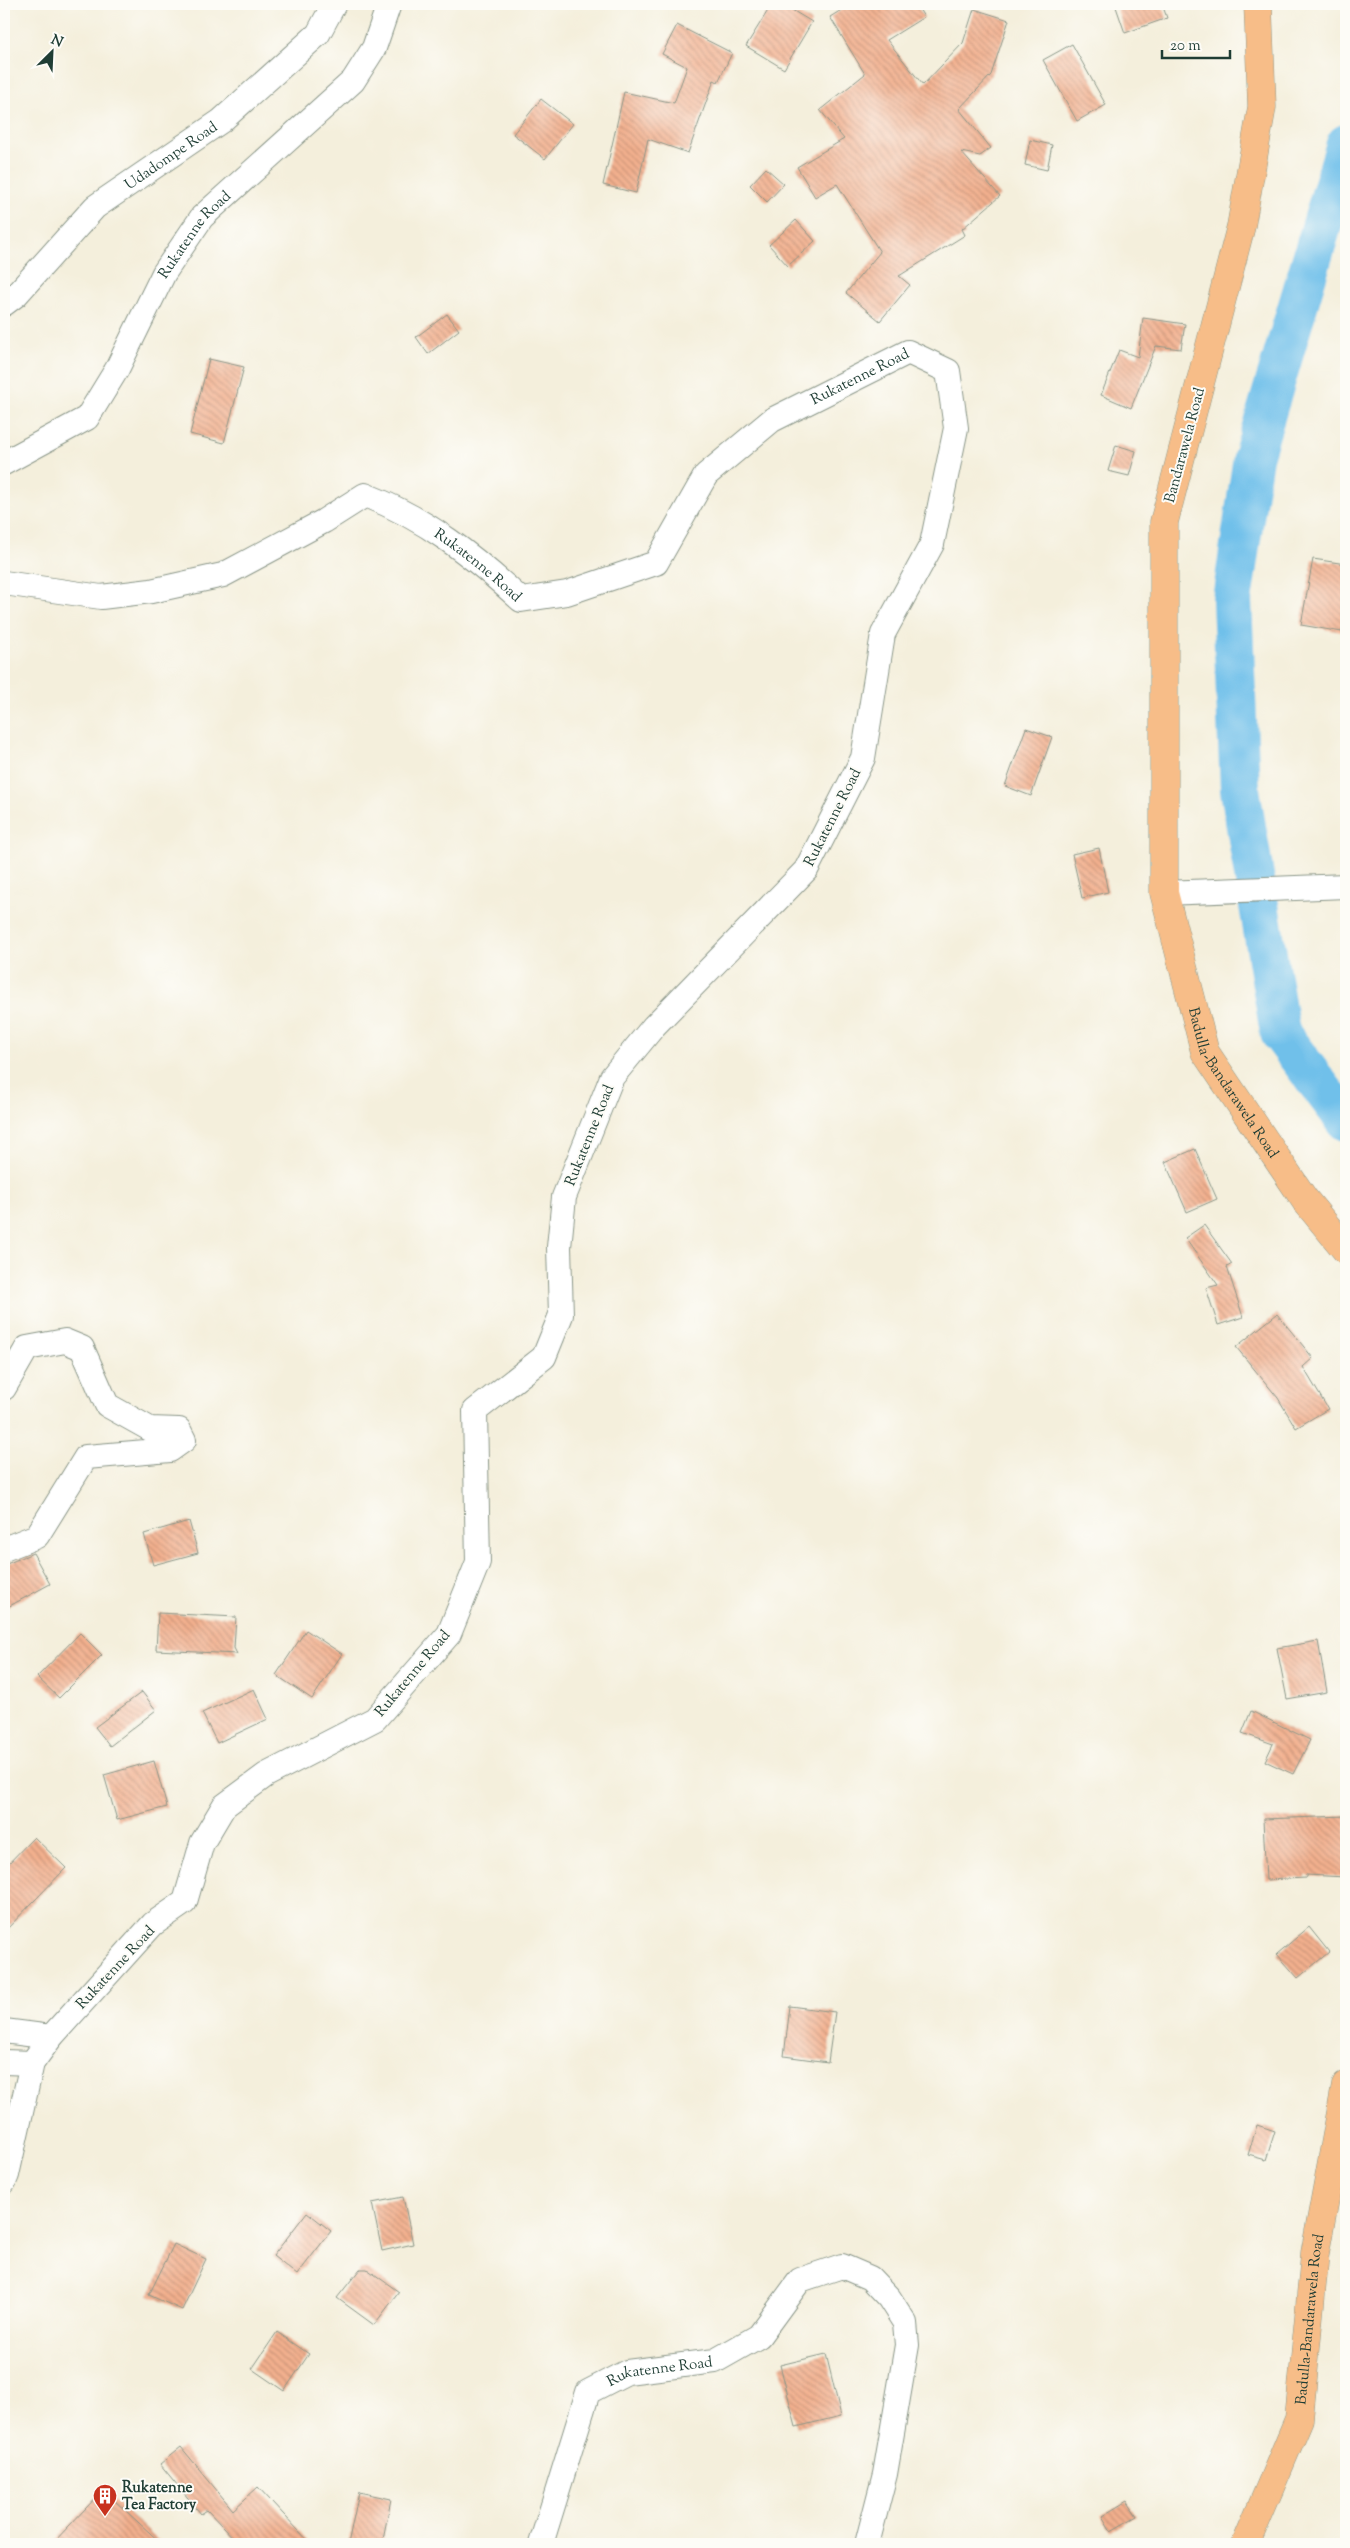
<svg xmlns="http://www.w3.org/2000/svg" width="1350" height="2548" viewBox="0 0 1350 2548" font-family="'Sorts Mill Goudy',serif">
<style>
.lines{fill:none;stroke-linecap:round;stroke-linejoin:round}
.river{stroke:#6fc0ea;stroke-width:40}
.building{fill:url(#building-back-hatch)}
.minor-casing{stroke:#8a9688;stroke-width:26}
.highway-casing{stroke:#8a9688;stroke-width:29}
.minor{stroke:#fff;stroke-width:24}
.highway{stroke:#f7bd88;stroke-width:28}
.labels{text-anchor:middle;stroke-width:4;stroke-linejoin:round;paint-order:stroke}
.street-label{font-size:15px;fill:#1f3d34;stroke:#fdfcf7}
.poi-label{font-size:15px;font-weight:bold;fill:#1f3d34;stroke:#fdfcf7;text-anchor:start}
</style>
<defs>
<pattern id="building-back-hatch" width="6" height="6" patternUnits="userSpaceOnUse" patternTransform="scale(1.25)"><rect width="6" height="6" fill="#f3b08e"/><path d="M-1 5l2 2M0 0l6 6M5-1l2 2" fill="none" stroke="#c49075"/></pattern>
</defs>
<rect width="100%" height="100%" fill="#fdfcf7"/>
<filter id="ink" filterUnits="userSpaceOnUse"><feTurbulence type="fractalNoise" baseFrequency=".02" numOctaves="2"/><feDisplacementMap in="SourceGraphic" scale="10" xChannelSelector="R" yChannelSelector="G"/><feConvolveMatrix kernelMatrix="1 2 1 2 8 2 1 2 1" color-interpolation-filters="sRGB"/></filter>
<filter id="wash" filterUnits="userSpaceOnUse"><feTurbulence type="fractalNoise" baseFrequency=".0096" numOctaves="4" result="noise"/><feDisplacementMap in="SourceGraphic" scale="20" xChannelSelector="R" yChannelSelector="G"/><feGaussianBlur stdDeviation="1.12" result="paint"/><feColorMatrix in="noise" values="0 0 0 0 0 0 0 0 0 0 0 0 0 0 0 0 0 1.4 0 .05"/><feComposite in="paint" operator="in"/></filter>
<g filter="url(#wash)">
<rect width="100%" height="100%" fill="#f4efdc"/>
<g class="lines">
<polyline class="river" points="1346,144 1253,457 1232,600 1240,790 1280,1033 1346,1121"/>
</g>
<g id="blocks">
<g class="building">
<polygon points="772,4 782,4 812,22 784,69 746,46"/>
<polygon points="851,4 916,4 924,17 887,40 923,85 963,43 974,9 1009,20 991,75 959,109 991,148 980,156 961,152 1000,196 962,229 965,235 899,276 910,285 880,321 846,293 880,252 837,184 815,197 797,167 844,139 820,110 865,74 830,17"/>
<polygon points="1115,4 1162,4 1167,18 1125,33"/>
<polygon points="677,25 732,53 718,82 714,80 688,153 648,139 636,193 603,185 624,92 674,103 687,67 662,54"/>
<polygon points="1072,44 1106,105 1077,121 1043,60"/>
<polygon points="541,99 573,124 545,159 513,134"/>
<polygon points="1030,140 1052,145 1047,170 1025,165"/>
<polygon points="766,168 784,184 767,202 750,185"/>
<polygon points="796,220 815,241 788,266 769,245"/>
<polygon points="447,314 459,330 428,354 416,337"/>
<polygon points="1143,318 1185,324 1181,349 1156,346 1131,408 1101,395 1119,350 1138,357"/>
<polygon points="209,359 244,367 224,443 190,434"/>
<polygon points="1116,445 1136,451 1129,476 1108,471"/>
<polygon points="1313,559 1346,564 1346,605 1342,632 1301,625"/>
<polygon points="1026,728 1052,737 1031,796 1005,786"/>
<polygon points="1099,848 1108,892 1082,898 1072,854"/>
<polygon points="1195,1149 1217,1199 1187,1212 1165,1162"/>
<polygon points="1204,1225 1232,1264 1227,1267 1243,1317 1218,1325 1206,1288 1218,1285 1185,1238"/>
<polygon points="1277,1314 1313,1358 1303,1367 1328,1409 1296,1428 1278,1398 1236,1347"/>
<polygon points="189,1521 198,1553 153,1565 144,1534"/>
<polygon points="33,1553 50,1584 4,1609 4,1565"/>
<polygon points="158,1613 236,1617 234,1648 237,1654 156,1650"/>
<polygon points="306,1630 342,1654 312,1699 276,1675"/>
<polygon points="80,1633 102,1655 59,1698 37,1677"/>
<polygon points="1318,1641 1327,1692 1287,1699 1277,1648"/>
<polygon points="254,1689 268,1719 217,1743 202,1713"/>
<polygon points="142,1692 156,1710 110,1746 95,1727"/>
<polygon points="1251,1711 1310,1740 1293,1774 1265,1761 1273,1744 1242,1733"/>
<polygon points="154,1761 167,1807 117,1820 104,1775"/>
<polygon points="1346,1816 1346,1877 1306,1875 1306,1878 1266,1880 1263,1819"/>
<polygon points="34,1837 66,1868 4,1932 4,1868"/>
<polygon points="1309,1927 1329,1952 1298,1978 1277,1954"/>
<polygon points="790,2006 835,2012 828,2062 784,2056"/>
<polygon points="1257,2125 1275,2131 1266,2160 1248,2155"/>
<polygon points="403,2197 413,2244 382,2251 372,2203"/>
<polygon points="307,2212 331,2231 297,2275 273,2256"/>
<polygon points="174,2244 206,2259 182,2310 149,2295"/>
<polygon points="360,2269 367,2269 399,2292 374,2325 337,2298"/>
<polygon points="277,2332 309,2354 284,2391 252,2369"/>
<polygon points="826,2354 841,2416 796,2427 780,2365"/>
<polygon points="181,2447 233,2510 258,2487 311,2544 239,2544 207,2510 201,2514 160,2464"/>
<polygon points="103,2490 162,2544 52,2544"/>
<polygon points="359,2492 391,2499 382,2544 348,2544"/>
<polygon points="1127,2501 1137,2516 1111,2531 1102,2516"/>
</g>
</g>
</g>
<g filter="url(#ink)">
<use href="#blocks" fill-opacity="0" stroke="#8a9688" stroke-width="1"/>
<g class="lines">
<defs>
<g id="minor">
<path id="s1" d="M4 304 16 295 95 207 221 121 318 34 334 4"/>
<path id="s2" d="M4 463 87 418 117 369 164 273 202 217 353 81 374 48 389 4"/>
<path id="s3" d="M4 583 101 597 151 591 223 575 324 521 365 495C427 519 473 556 521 600L567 593 656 563 706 475 772 420 908 352 948 371 956 428 932 544 883 634 863 758 806 870 654 1026 612 1077 564 1197 559 1247 561 1315 544 1357 475 1411 478 1562 449 1634 375 1719 266 1775 224 1806 202 1843 185 1902 153 1924 51 2037 32 2063 7 2175 4 2182"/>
<polyline points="1164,893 1346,886"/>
<polyline points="4,1388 27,1348 65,1341 82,1348 107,1405 150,1429 179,1430 184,1440 170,1450 86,1457 37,1536 4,1549"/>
<polyline points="4,2031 51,2037"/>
<polyline points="4,2062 32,2063"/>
<path id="s4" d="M541 2544 588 2392 627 2372 715 2361 759 2336 800 2280 842 2266 870 2278 889 2298 905 2323 907 2345 885 2474 867 2544"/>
</g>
<g id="highway">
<path id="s5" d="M1258 4 1262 107 1241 226 1164 522V893L1205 1052 1305 1200 1346 1250"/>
<path id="s6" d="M1246 2544 1299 2419 1315 2253 1346 2085"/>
</g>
</defs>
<use href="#minor" class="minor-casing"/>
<use href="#highway" class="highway-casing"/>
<use href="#minor" class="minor"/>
<use href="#highway" class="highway"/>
</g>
</g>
<defs>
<symbol id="building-pin" viewBox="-11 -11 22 30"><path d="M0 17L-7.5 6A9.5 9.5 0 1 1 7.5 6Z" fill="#c8321e" stroke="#fdfcf7"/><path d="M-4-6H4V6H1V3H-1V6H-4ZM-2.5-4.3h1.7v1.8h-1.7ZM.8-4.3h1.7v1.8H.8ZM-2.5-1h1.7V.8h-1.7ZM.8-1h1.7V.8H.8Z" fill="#fff"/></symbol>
</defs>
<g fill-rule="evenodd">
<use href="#building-pin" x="91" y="2482" width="28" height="38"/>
</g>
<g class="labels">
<g class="street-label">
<text dy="5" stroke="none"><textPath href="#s1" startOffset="225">Udadompe Road</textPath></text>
<text dy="5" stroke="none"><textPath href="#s2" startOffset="308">Rukatenne Road</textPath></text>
<text dy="5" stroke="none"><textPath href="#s3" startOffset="1000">Rukatenne Road</textPath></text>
<text transform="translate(1184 445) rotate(-75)" y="5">Bandarawela Road</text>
<text dy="5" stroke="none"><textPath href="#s3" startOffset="519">Rukatenne Road</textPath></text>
<text transform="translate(832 817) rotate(-63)" y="5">Rukatenne Road</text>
<text dy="5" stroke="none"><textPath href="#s5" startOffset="1105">Badulla-Bandarawela Road</textPath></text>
<text transform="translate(589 1135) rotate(-68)" y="5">Rukatenne Road</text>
<text transform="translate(412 1673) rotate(-50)" y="5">Rukatenne Road</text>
<text transform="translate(115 1967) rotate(-47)" y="5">Rukatenne Road</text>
<text dy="5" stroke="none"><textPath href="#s6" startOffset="236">Badulla-Bandarawela Road</textPath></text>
<text dy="5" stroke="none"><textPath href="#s4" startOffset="235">Rukatenne Road</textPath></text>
</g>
<g class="poi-label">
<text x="122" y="2492">Rukatenne<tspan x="122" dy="17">Tea Factory</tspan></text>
</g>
</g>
<rect width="1350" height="2548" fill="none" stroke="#fdfcf7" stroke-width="20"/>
<g transform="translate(52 52) rotate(24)" stroke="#fdfcf7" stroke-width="4" paint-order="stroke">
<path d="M0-4L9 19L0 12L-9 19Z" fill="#1f3d34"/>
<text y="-8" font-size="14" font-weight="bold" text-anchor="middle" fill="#1f3d34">N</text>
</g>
<path d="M1162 50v8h68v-8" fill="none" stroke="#1f3d34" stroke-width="2.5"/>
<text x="1170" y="50" font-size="15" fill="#1f3d34" stroke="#fdfcf7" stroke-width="4" paint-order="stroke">20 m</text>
</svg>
